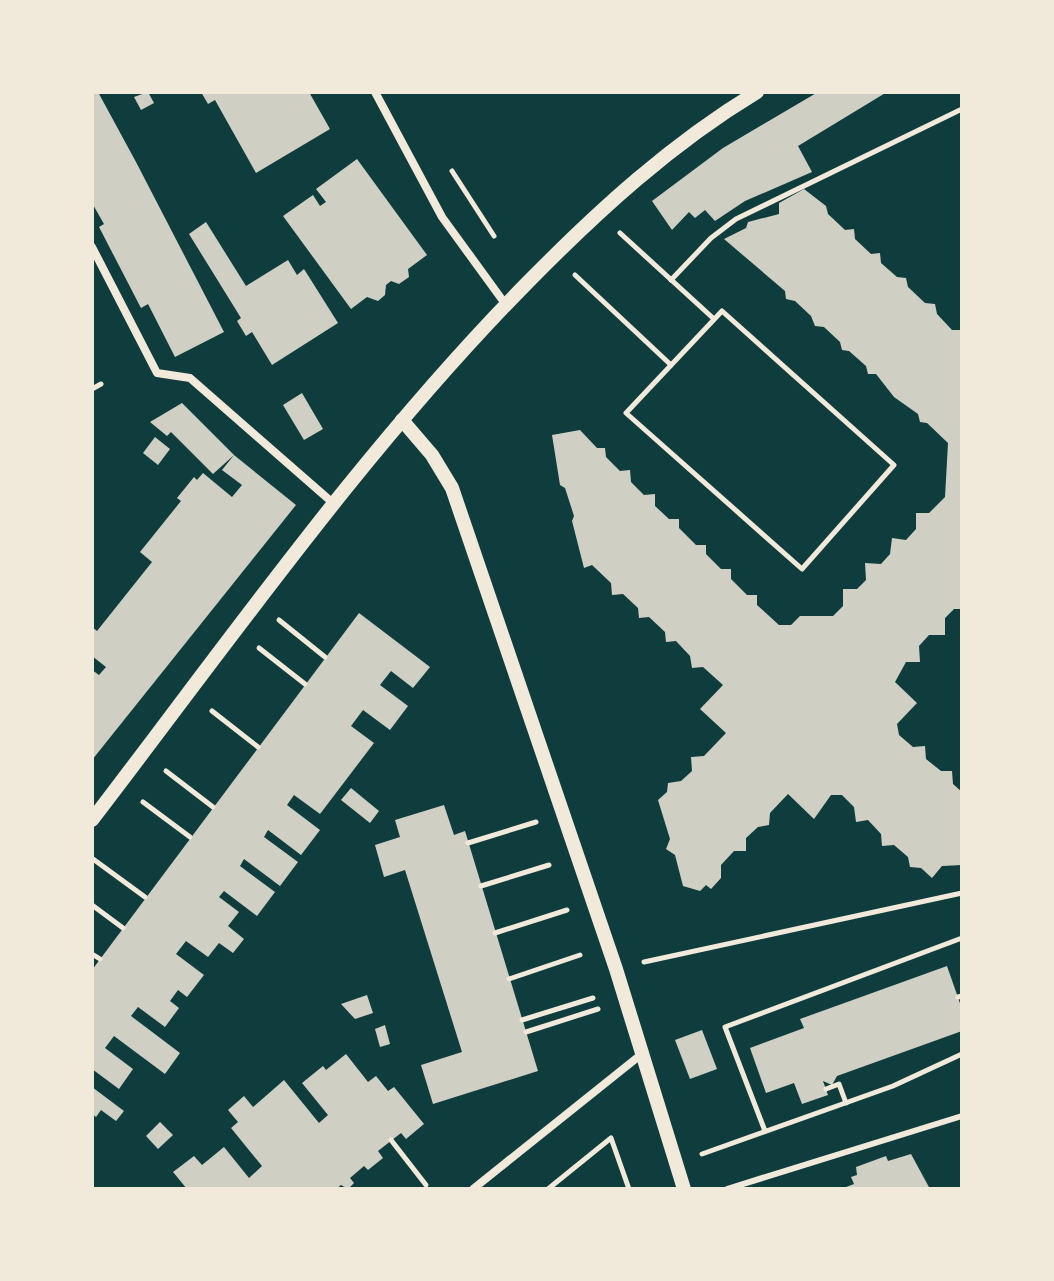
<svg xmlns="http://www.w3.org/2000/svg" width="1054" height="1281" viewBox="0 0 1054 1281" font-family="Lato,sans-serif">
<style>
.building{fill:#cfcfc3}
.lines{fill:none;stroke-linecap:round;stroke-linejoin:round}
.path{stroke:#f1e9da;stroke-width:5}
.service{stroke:#f1e9da;stroke-width:6}
.minor{stroke:#f1e9da;stroke-width:8}
.tertiary{stroke:#f1e9da;stroke-width:14}
</style>
<rect width="100%" height="100%" fill="#0f3d3e"/>
<g class="building">
<polygon points="92,92 98,92 136,162 224,332 175,357 148,304 141,308 99,227 104,224 92,203"/>
<polygon points="148,92 154,103 141,110 134,97"/>
<polygon points="201,92 309,92 330,129 256,173 215,100 208,104"/>
<polygon points="818,92 887,92 798,146 812,172 745,201 715,221 705,210 695,218 689,212 672,230 652,201 723,148"/>
<polygon points="357,159 427,255 408,269 409,277 399,284 391,281 386,285 385,295 378,301 367,297 351,309 283,216 313,195 320,206 326,202 316,189"/>
<polygon points="804,189 826,206 828,214 845,230 854,229 855,239 871,254 880,253 881,263 897,277 906,278 908,287 925,303 935,304 937,314 952,330 961,330 962,609 954,609 945,618 945,635 929,635 919,646 920,662 906,662 895,682 917,703 897,724 899,735 913,747 925,746 926,759 941,771 952,771 953,784 962,792 962,865 942,866 932,878 921,868 910,867 908,857 894,845 882,846 881,834 868,820 856,822 854,807 842,795 831,795 814,819 788,794 770,813 769,825 758,827 746,838 746,851 734,851 721,865 721,878 711,889 706,885 700,891 683,886 675,855 666,849 670,839 658,800 667,792 668,783 681,781 692,771 691,757 704,756 726,733 700,709 723,685 703,667 692,668 690,656 676,641 666,642 665,632 649,617 639,618 638,608 623,594 612,595 611,583 592,565 584,568 572,521 574,516 565,488 560,485 552,435 580,430 597,448 605,448 606,457 620,471 630,470 631,482 644,495 655,494 655,506 669,519 679,519 679,528 696,545 706,545 706,554 721,569 731,569 731,579 747,595 757,595 757,605 779,625 791,625 800,616 833,616 843,606 843,589 857,589 866,580 865,563 881,564 890,554 892,538 906,540 916,529 916,513 929,513 945,497 948,443 927,423 920,422 918,414 894,397 876,374 868,374 866,366 849,351 842,350 840,342 824,327 815,326 811,316 795,301 786,299 785,291 724,239 746,228 748,222 779,214 779,203"/>
<polygon points="206,222 246,286 288,260 297,275 304,269 338,323 272,365 252,332 246,336 237,321 241,318 189,234"/>
<polygon points="302,393 323,429 304,440 283,405"/>
<polygon points="182,403 234,455 296,505 92,760 92,670 99,675 106,667 92,656 92,627 97,631 152,562 140,552 181,501 177,498 194,477 197,480 203,473 232,497 242,485 222,470 234,455 213,474 171,432 167,436 150,422"/>
<polygon points="155,437 170,449 158,465 143,453"/>
<polygon points="359,613 430,667 413,688 391,671 380,685 408,706 390,730 363,710 351,726 374,743 320,814 294,795 287,805 320,830 301,855 268,830 264,837 298,862 280,886 244,859 240,866 275,892 257,916 224,891 219,897 239,912 228,926 244,939 233,953 219,943 208,957 186,941 176,954 204,975 187,997 178,990 170,1001 179,1008 165,1027 138,1007 131,1016 180,1053 165,1074 114,1036 105,1048 133,1069 119,1089 92,1069 92,970"/>
<polygon points="351,788 379,811 370,823 341,800"/>
<polygon points="444,805 454,835 465,831 538,1071 433,1104 421,1065 462,1052 405,870 384,877 375,845 400,837 395,820"/>
<polygon points="947,966 962,1009 962,1031 837,1076 832,1085 823,1081 828,1095 802,1104 794,1083 766,1093 750,1048 804,1028 800,1019"/>
<polygon points="367,995 373,1013 355,1019 341,1004"/>
<polygon points="385,1025 390,1044 380,1047 375,1029"/>
<polygon points="702,1030 717,1069 690,1079 675,1040"/>
<polygon points="346,1054 368,1082 376,1076 388,1091 394,1087 424,1124 406,1139 401,1133 378,1151 383,1158 368,1170 364,1166 350,1178 354,1183 348,1189 341,1185 336,1189 187,1189 173,1172 194,1156 202,1165 224,1147 249,1178 262,1166 231,1128 238,1122 228,1110 244,1096 253,1107 284,1080 319,1123 328,1115 302,1083 323,1066 326,1070"/>
<polygon points="92,1087 124,1111 116,1121 101,1110 96,1117 92,1114"/>
<polygon points="160,1122 173,1135 158,1149 146,1136"/>
<polygon points="911,1154 930,1189 841,1189 854,1184 851,1177 857,1175 856,1167 886,1156 888,1161"/>
</g>
<g class="lines">
<g class="path">
<polyline points="452,171 494,236"/>
<polyline points="620,233 714,319"/>
<polyline points="575,275 671,365"/>
<polyline points="671,280 711,238 736,219 962,109"/>
<polygon points="722,311 894,465 802,569 626,413"/>
<polyline points="92,389 101,384"/>
<polyline points="279,620 325,657"/>
<polyline points="259,648 305,684"/>
<polyline points="212,711 258,747"/>
<polyline points="166,771 213,807"/>
<polyline points="143,802 190,837"/>
<polyline points="468,843 536,822"/>
<polyline points="93,859 145,897"/>
<polyline points="481,886 549,865"/>
<polyline points="92,905 123,928"/>
<polyline points="495,933 567,910"/>
<polyline points="92,954 100,959"/>
<polyline points="644,962 962,893"/>
<polyline points="509,979 580,955"/>
<polyline points="958,997 962,996"/>
<polyline points="522,1020 593,998"/>
<polyline points="526,1032 598,1009"/>
<polyline points="826,1089 839,1084 846,1103"/>
<polyline points="765,1131 725,1027 962,938"/>
<polyline points="391,1140 426,1185"/>
<polyline points="702,1154 893,1086 962,1054"/>
<polyline points="548,1189 611,1138 629,1189"/>
</g>
<polyline class="service" points="727,1189 962,1116"/>
<g class="minor">
<polyline points="375,92 442,217 506,305"/>
<polyline points="92,247 157,373 190,378 333,503"/>
<polyline points="473,1189 643,1053"/>
</g>
<g class="tertiary">
<polyline points="402,420 432,455 452,488 616,969 684,1189"/>
<path d="M92 820C233 636 366 446 529 281 599 210 671 144 757 92"/>
</g>
</g>
<rect width="1054" height="1281" fill="none" stroke="#f1e9da" stroke-width="188"/>
</svg>
